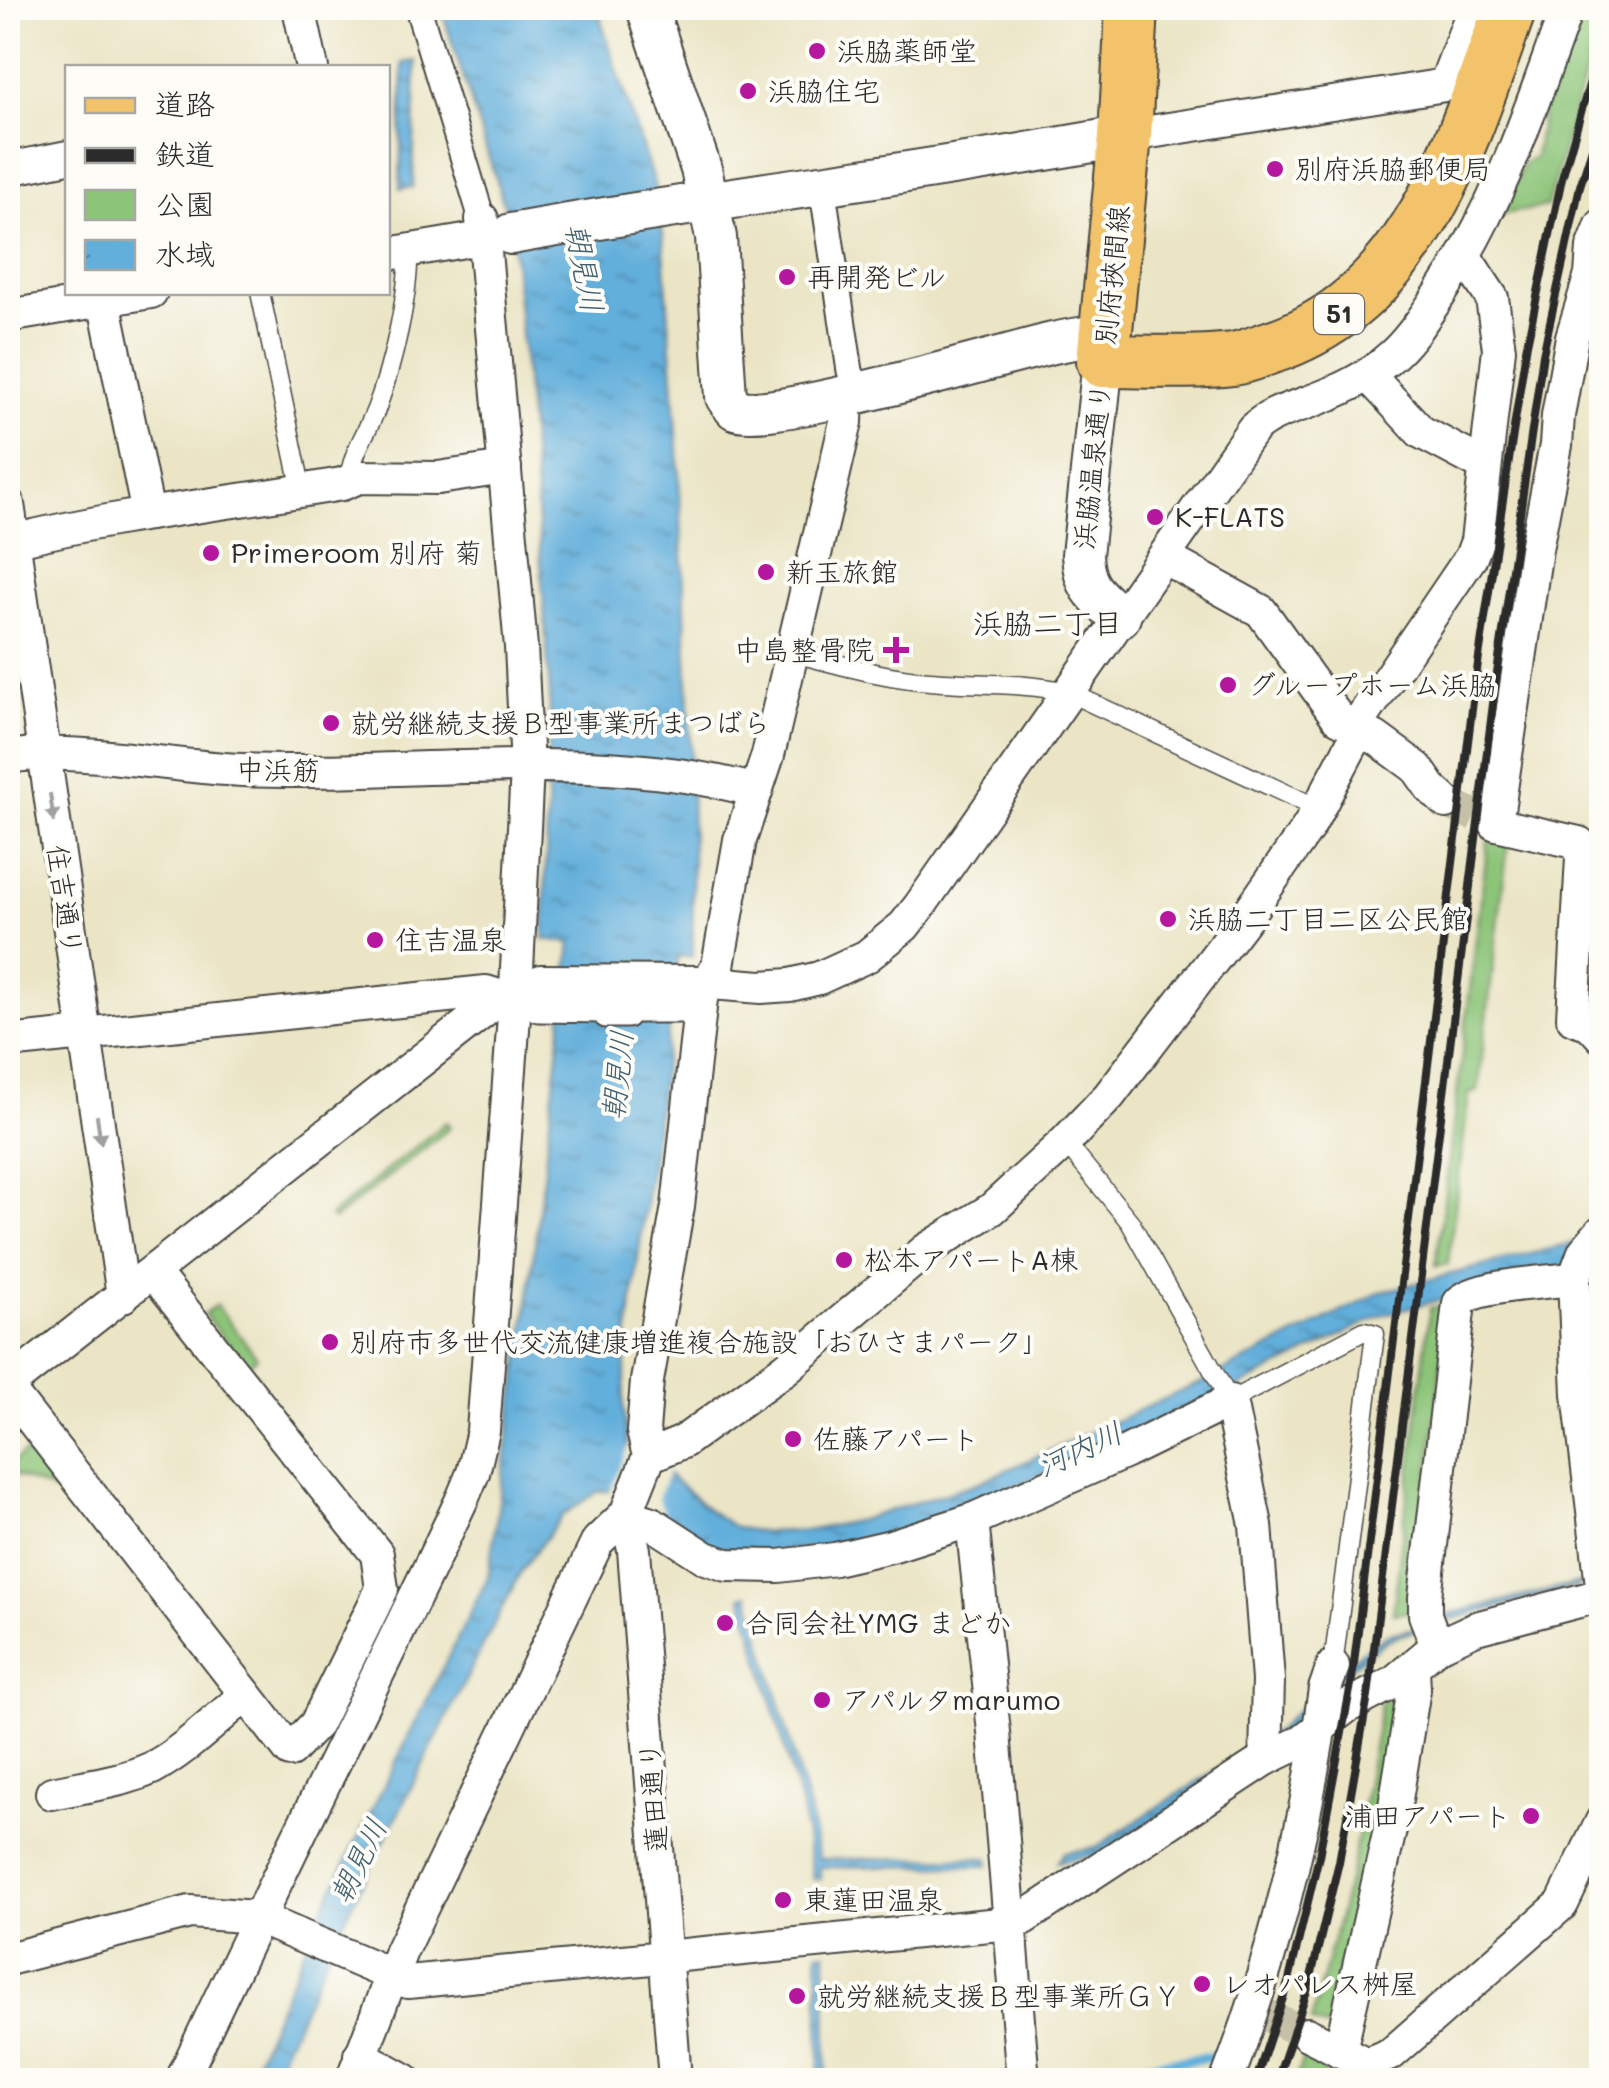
<svg xmlns="http://www.w3.org/2000/svg" width="1609" height="2088" viewBox="0 0 1609 2088" font-family="Mali,'Klee One',sans-serif">
<style>
.green{fill:#8cc478;stroke:#5c7852;stroke-width:2.5}
.water{fill:url(#water-ripples);stroke:#466d83;stroke-width:2.5}
.pier{fill:#ebe5c6}
.lines{fill:none;stroke-linecap:round;stroke-linejoin:round}
.stream{stroke:#62afdb;stroke-width:10}
.minor-tunnel{stroke:#c5c0a7;stroke-width:32;stroke-dasharray:32 16;stroke-linecap:butt}
.service-casing{stroke:#484742;stroke-width:21}
.pedestrian-casing{stroke:#484742;stroke-width:29}
.minor-casing{stroke:#484742;stroke-width:36}
.tertiary-casing{stroke:#484742;stroke-width:44}
.primary-casing{stroke:#484742;stroke-width:56}
.service{stroke:#fff;stroke-width:18}
.pedestrian{stroke:#fff;stroke-width:25}
.minor{stroke:#fff;stroke-width:32}
.tertiary{stroke:#fff;stroke-width:40}
.primary{stroke:#f2c36a;stroke-width:52}
.rail{stroke:#2b2b2b;stroke-width:8}
.oneway{fill:#a0a0a0}
.poi-dot{fill:#b5179e;stroke:#fdfcf7;stroke-width:4}
.labels{text-anchor:middle;stroke-width:8;stroke-linejoin:round;paint-order:stroke}
.shield{fill:#fdfcf7;stroke:#6a6a68;stroke-width:2.5}
.shield-label{font-size:25px;font-weight:bold;fill:#2b2b2b}
.poi-label{font-size:28px;fill:#2b2b2b;stroke:#fdfcf7;text-anchor:start}
.street-label{font-size:28px;fill:#2b2b2b;stroke:#fdfcf7}
.water-label{font-size:30px;font-style:italic;fill:#416071;stroke:#fdfcf7}
.neighbourhood-label{font-size:30px;fill:#2b2b2b;stroke:#fdfcf7}
</style>
<defs>
<pattern id="water-ripples" width="26" height="14" patternUnits="userSpaceOnUse" patternTransform="scale(2.5)"><rect width="26" height="14" fill="#62afdb"/><path d="M2 4q2-2 4 0t4 0M15 11q2-2 4 0t4 0" fill="none" stroke="#518fb2"/></pattern>
</defs>
<rect width="100%" height="100%" fill="#fdfcf7"/>
<filter id="ink" filterUnits="userSpaceOnUse"><feTurbulence type="fractalNoise" baseFrequency=".01" numOctaves="2"/><feDisplacementMap in="SourceGraphic" scale="20" xChannelSelector="R" yChannelSelector="G"/><feConvolveMatrix kernelMatrix="1 2 1 2 8 2 1 2 1" color-interpolation-filters="sRGB"/></filter>
<filter id="wash" filterUnits="userSpaceOnUse"><feTurbulence type="fractalNoise" baseFrequency=".0048" numOctaves="4" result="noise"/><feDisplacementMap in="SourceGraphic" scale="40" xChannelSelector="R" yChannelSelector="G"/><feGaussianBlur stdDeviation="2.25" result="paint"/><feColorMatrix in="noise" values="0 0 0 0 0 0 0 0 0 0 0 0 0 0 0 0 0 1.4 0 .05"/><feComposite in="paint" operator="in"/></filter>
<g filter="url(#wash)">
<rect width="100%" height="100%" fill="#ebe5c6"/>
<g class="green">
<polygon points="1580,8 1601,8 1601,17 1547,207 1502,214 1524,163 1535,157 1542,114"/>
<polygon points="1489,833 1509,835 1478,1091 1469,1094 1448,1264 1436,1266"/>
<polygon points="446,1122 450,1128 333,1220 330,1216"/>
<polygon points="216,1305 257,1357 248,1365 258,1377 255,1379 204,1314"/>
<polygon points="1448,1305 1414,1611 1393,1614 1430,1308"/>
<polygon points="27,1451 39,1467 46,1462 64,1485 58,1493 8,1472 8,1466"/>
<polygon points="1403,1687 1336,2031 1311,2022 1352,1866 1381,1703"/>
<polygon points="1306,2050 1330,2061 1323,2080 1295,2080"/>
</g>
<g class="water">
<polygon points="441,8 597,8 655,187 662,222 678,449 691,752 693,956 678,957 627,1342 623,1406 628,1449 666,1473 711,1512 736,1528 766,1532 811,1530 860,1520 978,1483 1202,1382 1381,1292 1601,1236 1601,1270 1546,1273 1384,1314 1149,1432 865,1546 726,1554 610,1491 599,1491 563,1515 521,1571 337,1934 270,2080 247,2080 318,1918 488,1577 528,1302 571,943 544,939 550,696 536,493 513,249 507,214"/>
<polygon points="416,61 413,187 400,189 403,63"/>
<polygon points="1601,1578 1573,1588 1452,1619 1389,1639 1346,1670 1305,1726 1098,1854 1057,1862 1064,1853 1096,1847 1278,1730 1343,1665 1386,1635 1419,1627 1449,1614"/>
<polygon points="749,1594 809,1809 819,1859 988,1858 989,1866 820,1867 820,1879 813,1879 802,1810 742,1596"/>
<polygon points="818,1952 826,1952 827,2080 820,2080"/>
</g>
<polygon class="pier" points="630,1441 668,1473 658,1497 669,1525 609,1495"/>
<g class="lines">
<polyline class="stream" points="1031,2079 1227,2055"/>
</g>
</g>
<g filter="url(#ink)">
<g class="lines">
<g class="minor-tunnel">
<polyline points="1446,802 1487,821"/>
<polyline points="1263,2013 1307,2034"/>
</g>
<defs>
<g id="service">
<polyline points="260,292 302,491"/>
<path d="M349 481C351 454 368 431 377 407 392 367 410 292 408 250"/>
<path d="M794 653C838 664 884 678 930 681 976 685 1023 682 1068 692L1317 808"/>
<polyline points="1065,1142 1130,1222 1230,1401 1364,1331 1375,1334 1333,1666"/>
</g>
<g id="pedestrian">
<polyline points="418,8 482,219"/>
<polyline points="822,185 850,371 858,392"/>
<polygon points="539,999 695,1001 693,1010 628,1010 627,1015 606,1015 606,1010 538,1009"/>
</g>
<g id="minor">
<polyline points="299,8 312,68"/>
<polyline points="1125,136 1445,85 1474,8"/>
<polyline points="8,169 68,157"/>
<polyline points="1602,225 1593,248 1591,275 1572,337 1558,416 1556,445 1536,549 1496,824 1579,843 1582,858 1573,1018 1590,1024 1602,1037"/>
<polyline points="388,254 506,234"/>
<polyline points="104,300 148,514"/>
<polyline points="8,316 151,292"/>
<polyline points="1368,375 1421,432 1485,466"/>
<polyline points="8,504 123,1296"/>
<path d="M13 541C121 514 232 503 342 484L359 477 438 478 505 468"/>
<polyline points="1165,558 1261,611 1338,718 1376,738 1417,768 1431,788 1446,802"/>
<path d="M8 757C77 746 169 767 242 770 410 777 593 746 756 791"/>
<path d="M8 1042 486 992 502 997 541 981 699 982 761 987 790 985 819 978 867 956 904 926 919 907 1253 429C1272 411 1299 407 1322 397 1346 388 1369 376 1388 359 1409 342 1425 316 1440 294 1500 205 1531 107 1567 8"/>
<polyline points="1602,1231 1584,1252 1574,1279 1579,1394 1602,1585"/>
<polyline points="8,1385 502,997"/>
<polyline points="8,1389 290,1751 316,1724 382,1589 377,1554 153,1272"/>
<polyline points="649,1456 683,1442 785,1369 926,1250 992,1209 1065,1142 1109,1096 1243,921 1309,826 1359,731 1361,719 1471,557 1477,541 1499,349 1492,298 1465,257"/>
<polyline points="626,1514 652,1523 706,1558 727,1565 779,1566 835,1559 891,1546 972,1520 1126,1452 1230,1401 1256,1525 1268,1680 1266,1759"/>
<polyline points="626,1514 634,1550 675,2080"/>
<polyline points="972,1520 994,1732 1023,2080"/>
<path d="M1437 1646 1425 1615V1597L1459 1303C1473 1285 1549 1282 1574 1279"/>
<path d="M52 1793C84 1786 122 1782 152 1768 186 1750 216 1719 246 1695"/>
<polyline points="8,1959 190,1912 256,1917 408,1982 1010,1923 1021,1920 1266,1759 1301,1742 1346,1707 1394,1682 1437,1646 1476,1628 1602,1595"/>
<polyline points="1307,2034 1363,2062 1371,2062 1391,2054 1562,1904 1602,1821"/>
<polyline points="1340,2051 1394,1812 1414,1689 1413,1668"/>
<polyline points="360,2055 405,2080"/>
<path d="M182 2080C272 1884 371 1692 463 1497L473 1473 483 1431 516 989 527 768 521 647 482 219"/>
<polyline points="352,2080 401,1951 598,1541 626,1514 649,1456 643,1431 647,1381 678,1206 701,999 706,983 718,966 740,840 768,755 846,422 847,395"/>
<path d="M1227 2080C1275 1955 1307 1823 1325 1689L1333 1666"/>
</g>
<g id="tertiary">
<path d="M647 8 701 169 716 237 726 397 735 409C769 424 1002 355 1053 343 1070 339 1088 337 1106 334"/>
<path d="M511 234C715 197 921 174 1125 136"/>
<path d="M1103 361 1082 555C1084 589 1096 595 1120 617"/>
</g>
<path id="primary" d="M1132 8 1125 136 1103 361C1146 361 1190 364 1233 359 1245 357 1257 352 1269 348 1417 301 1463 139 1510 8"/>
</defs>
<use href="#service" class="service-casing"/>
<use href="#pedestrian" class="pedestrian-casing"/>
<use href="#minor" class="minor-casing"/>
<use href="#tertiary" class="tertiary-casing"/>
<use href="#primary" class="primary-casing"/>
<use href="#service" class="service"/>
<use href="#pedestrian" class="pedestrian"/>
<use href="#minor" class="minor"/>
<use href="#tertiary" class="tertiary"/>
<use href="#primary" class="primary"/>
<g class="rail">
<polyline points="1256,2080 1289,1980 1319,1856 1352,1679 1476,677 1526,349 1562,178 1602,40"/>
<polyline points="1277,2080 1309,1985 1339,1862 1368,1696 1496,680 1543,354 1580,186 1602,117"/>
</g>
</g>
<defs><path id="oneway-solid" d="M-6-.8H1V-3.2L6.5 0L1 3.2V.8H-6Z" transform="scale(2.5)"/></defs>
<g class="oneway">
<use href="#oneway-solid" transform="translate(52 808) rotate(82)"/>
<use href="#oneway-solid" transform="translate(99 1130) rotate(82)"/>
</g>
</g>
<g class="poi-dot">
<circle cx="817" cy="51" r="10"/>
<circle cx="748" cy="91" r="10"/>
<circle cx="1275" cy="169" r="10"/>
<circle cx="787" cy="277" r="10"/>
<circle cx="1155" cy="517" r="10"/>
<circle cx="211" cy="553" r="10"/>
<circle cx="766" cy="572" r="10"/>
<path d="M891 635h10v10h10v10h-10v10h-10v-10h-10v-10h10z"/>
<circle cx="1228" cy="685" r="10"/>
<circle cx="331" cy="723" r="10"/>
<circle cx="1168" cy="919" r="10"/>
<circle cx="375" cy="940" r="10"/>
<circle cx="844" cy="1260" r="10"/>
<circle cx="330" cy="1342" r="10"/>
<circle cx="793" cy="1439" r="10"/>
<circle cx="725" cy="1623" r="10"/>
<circle cx="822" cy="1700" r="10"/>
<circle cx="1531" cy="1816" r="10"/>
<circle cx="783" cy="1900" r="10"/>
<circle cx="1202" cy="1984" r="10"/>
<circle cx="797" cy="1996" r="10"/>
</g>
<g class="labels">
<rect class="shield" x="1314" y="294" width="50" height="40" rx="8"/>
<g class="shield-label">
<text x="1339" y="323">51</text>
</g>
<g class="poi-label">
<text x="837" y="61">浜脇薬師堂</text>
<text x="768" y="101">浜脇住宅</text>
<text x="1295" y="179">別府浜脇郵便局</text>
<text x="807" y="287">再開発ビル</text>
<text x="1175" y="527">K-FLATS</text>
<text x="231" y="563">Primeroom 別府 菊</text>
<text x="786" y="582">新玉旅館</text>
<text x="874" y="660" text-anchor="end">中島整骨院</text>
<text x="1248" y="695">グループホーム浜脇</text>
<text x="351" y="733">就労継続支援Ｂ型事業所まつばら</text>
<text x="1188" y="929">浜脇二丁目二区公民館</text>
<text x="395" y="950">住吉温泉</text>
<text x="864" y="1270">松本アパートA棟</text>
<text x="350" y="1352">別府市多世代交流健康増進複合施設「おひさまパーク」</text>
<text x="813" y="1449">佐藤アパート</text>
<text x="745" y="1633">合同会社YMG まどか</text>
<text x="842" y="1710">アパルタmarumo</text>
<text x="1511" y="1826" text-anchor="end">浦田アパート</text>
<text x="803" y="1910">東蓮田温泉</text>
<text x="1222" y="1994">レオパレス桝屋</text>
<text x="817" y="2006">就労継続支援Ｂ型事業所ＧＹ</text>
</g>
<g class="street-label">
<text transform="translate(1112 275) rotate(-84)" y="10">別府挾間線</text>
<text transform="translate(1092 466) rotate(-84)" y="10">浜脇温泉通り</text>
<text transform="translate(278 770) rotate(1)" y="10">中浜筋</text>
<text transform="translate(65 900) rotate(82)" y="10">住吉通り</text>
<text transform="translate(653 1797) rotate(-94)" y="10">蓮田通り</text>
</g>
<g class="water-label">
<text transform="translate(584 268) rotate(79)" y="10">朝見川</text>
<text transform="translate(618 1075) rotate(-84)" y="10">朝見川</text>
<text transform="translate(1080 1450) rotate(-25)" y="10">河内川</text>
<text transform="translate(359 1861) rotate(-64)" y="10">朝見川</text>
</g>
<g class="neighbourhood-label">
<text x="1048" y="634">浜脇二丁目</text>
</g>
</g>
<rect width="1609" height="2088" fill="none" stroke="#fdfcf7" stroke-width="40"/>
<rect x="65" y="65" width="325" height="230" fill="#fdfcf7" stroke="#a9a8a5" stroke-width="2.5"/>
<rect x="85" y="98" width="50" height="15" fill="#f2c36a" stroke="#a9a8a5" stroke-width="2.5"/>
<text x="155" y="115" font-size="30" fill="#2b2b2b">道路</text>
<rect x="85" y="148" width="50" height="15" fill="#2b2b2b" stroke="#a9a8a5" stroke-width="2.5"/>
<text x="155" y="165" font-size="30" fill="#2b2b2b">鉄道</text>
<rect x="85" y="190" width="50" height="30" fill="#8cc478" stroke="#a9a8a5" stroke-width="2.5"/>
<text x="155" y="215" font-size="30" fill="#2b2b2b">公園</text>
<rect x="85" y="240" width="50" height="30" fill="url(#water-ripples)" stroke="#a9a8a5" stroke-width="2.5"/>
<text x="155" y="265" font-size="30" fill="#2b2b2b">水域</text>
</svg>
